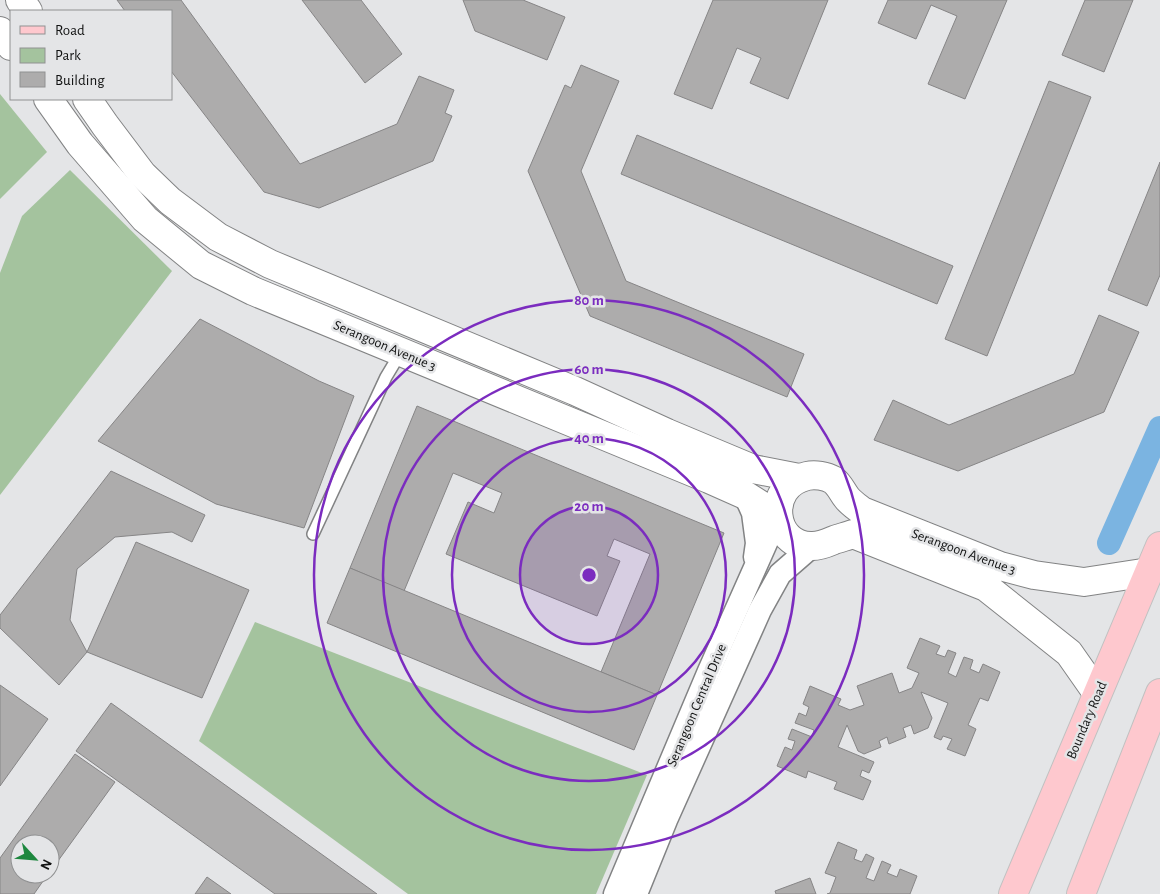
<svg xmlns="http://www.w3.org/2000/svg" width="1160" height="894" viewBox="0 0 1160 894" font-family="'Alegreya Sans',sans-serif">
<style>
.green{fill:#a4c39e}
.lines{fill:none;stroke-linecap:round;stroke-linejoin:round}
.canal{stroke:#7bb4e1;stroke-width:24}
.building{fill:#adacac;stroke:#868586}
.service-casing{stroke:#828384;stroke-width:14}
.minor-casing{stroke:#828384;stroke-width:25}
.tertiary-casing{stroke:#828384;stroke-width:30}
.primary-casing{stroke:#c1c1c1;stroke-width:30}
.service{stroke:#fff;stroke-width:11}
.minor{stroke:#fff;stroke-width:22}
.tertiary{stroke:#fff;stroke-width:28}
.primary{stroke:#fec8ce;stroke-width:28}
.ring{fill:none;stroke:#7b2cbf;stroke-width:2.5}
.labels{text-anchor:middle;stroke-width:5;stroke-linejoin:round;paint-order:stroke}
.street-label{font-size:14px;fill:#111212;stroke:#e4e5e7}
.centre{fill:#7b2cbf;stroke:#e4e5e7;stroke-width:2.5}
.ring-label{font-size:15px;text-anchor:middle;font-weight:bold;fill:#7b2cbf;stroke:#e4e5e7;stroke-width:5;stroke-linejoin:round;paint-order:stroke}
</style>
<rect width="100%" height="100%" fill="#e4e5e7"/>
<g class="green">
<polygon points="0,94 47,152 0,199"/>
<polygon points="70,170 172,271 0,495 0,273 22,216"/>
<polygon points="255,622 647,775 596,894 408,894 199,741"/>
</g>
<g class="lines">
<polyline class="canal" points="1109,543 1160,428"/>
</g>
<g class="building">
<polygon points="117,0 181,0 300,164 397,124 419,76 454,90 445,113 452,116 433,161 319,208 264,192 171,71 171,11 125,11"/>
<polygon points="302,0 361,0 402,54 365,83"/>
<polygon points="463,0 523,0 565,17 547,60 475,31"/>
<polygon points="713,0 828,0 788,99 750,83 761,58 737,48 712,109 674,94"/>
<polygon points="888,0 1007,0 965,99 928,84 957,16 931,5 916,39 878,23"/>
<polygon points="1085,0 1133,0 1104,72 1062,55"/>
<polygon points="581,65 619,81 581,171 626,281 804,354 787,397 590,316 528,171 565,85 571,88"/>
<polygon points="1049,81 1091,97 987,356 945,339"/>
<polygon points="637,135 953,266 937,304 621,174"/>
<polygon points="1160,162 1160,275 1147,306 1108,290"/>
<polygon points="1099,315 1139,332 1104,412 958,471 874,440 893,400 949,425 1074,374"/>
<polygon points="200,319 319,381 354,396 304,528 216,504 98,441"/>
<polygon points="417,406 724,533 657,695 601,672 650,554 614,539 607,556 620,561 597,616 446,554 468,502 494,513 502,493 453,473 404,591 350,568"/>
<polygon points="111,471 205,515 192,542 172,532 115,537 77,569 70,620 87,652 59,685 0,628 0,615"/>
<polygon points="136,542 249,590 202,698 87,652"/>
<polygon points="350,568 657,695 634,750 327,623"/>
<polygon points="920,638 940,646 936,654 945,657 948,650 956,653 948,673 956,677 964,657 973,660 970,669 979,673 983,664 1000,672 988,701 980,698 968,725 976,729 965,756 947,749 952,739 943,736 941,740 934,737 948,703 921,692 932,718 928,728 914,734 911,725 903,728 906,737 889,744 887,737 879,741 881,747 864,754 858,751 847,725 838,747 874,762 869,773 862,770 860,776 871,781 863,800 834,789 837,782 808,771 806,778 777,766 785,747 792,750 795,741 788,739 792,729 812,737 814,730 795,723 799,713 806,716 809,707 803,704 810,686 841,699 838,705 850,710 864,705 857,686 892,673 899,693 912,688 919,673 907,668"/>
<polygon points="0,685 48,719 0,786"/>
<polygon points="111,703 377,894 275,894 76,751"/>
<polygon points="75,754 115,782 50,872 50,844 20,844 20,874 48,874 34,894 0,894 0,858"/>
<polygon points="838,842 857,850 854,859 862,862 866,854 874,858 866,878 874,881 882,861 891,865 887,873 897,877 900,869 917,876 910,894 827,894 830,893 836,877 825,873"/>
<polygon points="207,877 231,894 195,894"/>
<polygon points="810,878 816,894 776,894 775,891"/>
</g>
<g class="lines">
<defs>
<polyline id="service" points="313,534 386,377 401,352"/>
<g id="minor">
<polyline points="745,495 753,513 757,543 755,557"/>
<polyline points="615,894 709,671 778,516"/>
<polyline points="636,894 666,820 760,610 780,574 811,547"/>
</g>
<g id="tertiary">
<polyline points="20,0 28,11"/>
<polyline points="0,31 11,46"/>
<polyline points="48,99 80,144 145,219 201,265 253,291 709,479 745,495 778,516"/>
<polyline points="87,99 105,125 142,174 170,201 218,237 270,264 575,391 667,433 753,469 799,478"/>
<path d="M1097 693 1069 653 986 587 853 534C847 536 840 538 834 540 827 543 821 546 812 546 772 547 764 486 807 476 815 474 826 476 833 480 840 485 842 492 847 498 851 503 857 507 862 511L1000 566 1034 575 1084 582 1149 572"/>
</g>
<g id="primary">
<polyline points="1013,894 1160,546"/>
<polyline points="1081,894 1160,693"/>
</g>
</defs>
<use href="#service" class="service-casing"/>
<use href="#minor" class="minor-casing"/>
<use href="#tertiary" class="tertiary-casing"/>
<use href="#primary" class="primary-casing"/>
<use href="#service" class="service"/>
<use href="#minor" class="minor"/>
<use href="#tertiary" class="tertiary"/>
<use href="#primary" class="primary"/>
</g>
<circle cx="589" cy="575" r="69" fill="#7b2cbf" fill-opacity=".12"/>
<g class="ring">
<circle cx="589" cy="575" r="69"/>
<circle cx="589" cy="575" r="137"/>
<circle cx="589" cy="575" r="206"/>
<circle cx="589" cy="575" r="275"/>
</g>
<g class="labels">
<g class="street-label">
<text transform="translate(385 345) rotate(23)" y="5">Serangoon Avenue 3</text>
<text transform="translate(964 551) rotate(20)" y="5">Serangoon Avenue 3</text>
<text transform="translate(696 705) rotate(-67)" y="5">Serangoon Central Drive</text>
<text transform="translate(1086 720) rotate(-67)" y="5">Boundary Road</text>
</g>
</g>
<circle cx="589" cy="575" r="8" class="centre"/>
<g class="ring-label">
<text x="589" y="305">80 m</text>
<text x="589" y="374">60 m</text>
<text x="589" y="443">40 m</text>
<text x="589" y="511">20 m</text>
</g>
<rect x="10" y="10" width="162" height="90" fill="#e4e5e7" stroke="#909192"/>
<rect x="20" y="26" width="25" height="8" fill="#fec8ce" stroke="#909192"/>
<text x="55" y="35" font-size="15" fill="#111212">Road</text>
<rect x="20" y="48" width="25" height="15" fill="#a4c39e" stroke="#909192"/>
<text x="55" y="60" font-size="15" fill="#111212">Park</text>
<rect x="20" y="72" width="25" height="15" fill="#adacac" stroke="#909192"/>
<text x="55" y="85" font-size="15" fill="#111212">Building</text>
<g transform="translate(35 859) rotate(116)"><circle r="24" fill="#e4e5e7" stroke="#909192"/>
<path d="M0-4L9 19L0 12L-9 19Z" fill="#1d873e"/>
<text y="-8" font-size="14" font-weight="bold" text-anchor="middle" fill="#111212">N</text>
</g>
</svg>
